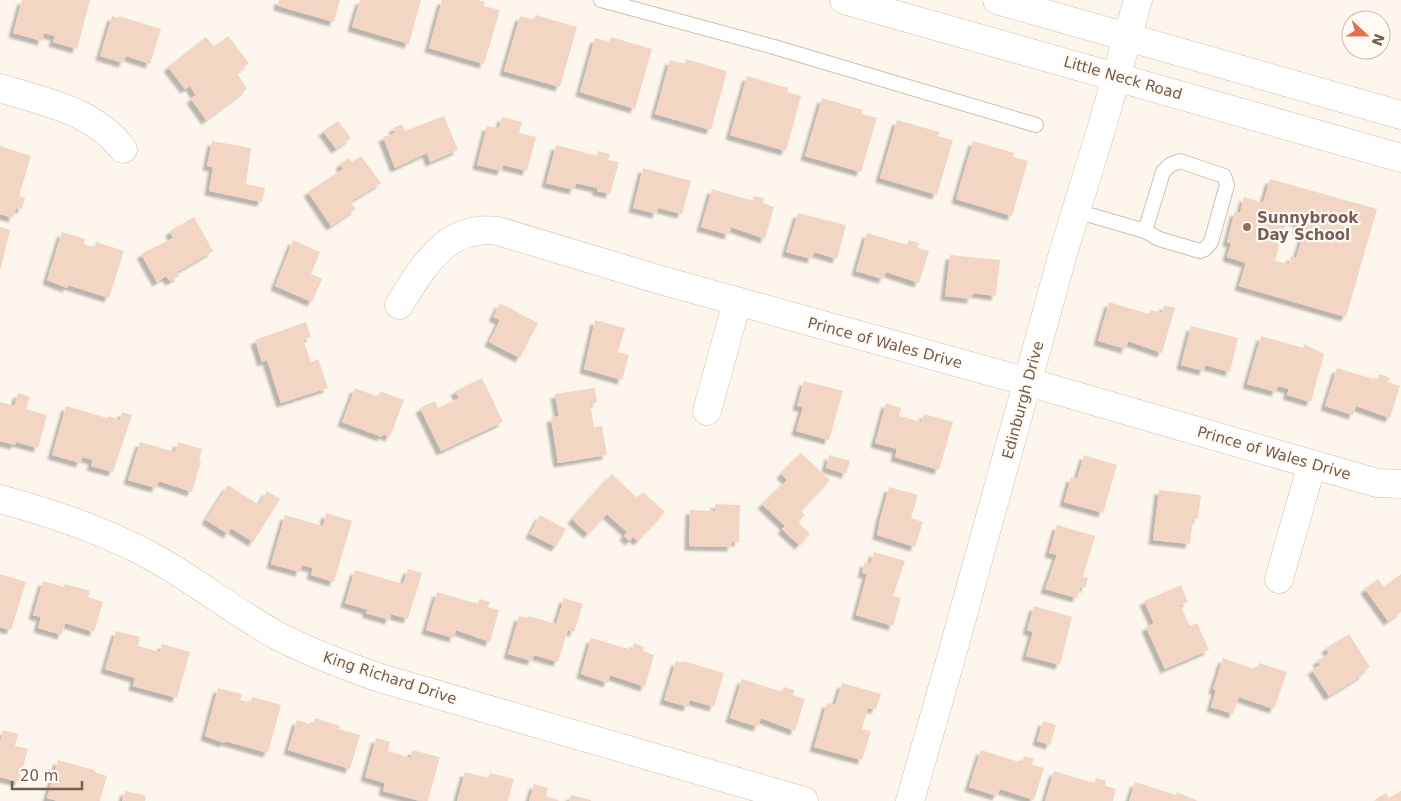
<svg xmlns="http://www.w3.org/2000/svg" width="1401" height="801" viewBox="0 0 1401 801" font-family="'DejaVu Sans',sans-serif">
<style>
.building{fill:#f3d5c3;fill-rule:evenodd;filter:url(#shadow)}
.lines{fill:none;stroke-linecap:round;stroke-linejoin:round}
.service-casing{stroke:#d1beb0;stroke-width:16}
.minor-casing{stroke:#d1beb0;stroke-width:29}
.tertiary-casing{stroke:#d1beb0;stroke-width:29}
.service{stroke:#fff;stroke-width:14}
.minor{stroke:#fff;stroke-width:28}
.tertiary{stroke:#fff;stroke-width:28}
.education-dot{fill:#8d6e63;stroke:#fffaf3;stroke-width:2}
.labels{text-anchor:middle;stroke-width:4.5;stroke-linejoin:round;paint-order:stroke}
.street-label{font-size:15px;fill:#7a5c4d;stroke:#fffaf3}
.education-label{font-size:15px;font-weight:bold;fill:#785e54;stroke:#fffaf3;text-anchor:start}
</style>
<defs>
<filter id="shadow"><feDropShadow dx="-4.5" dy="4.5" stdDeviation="1" flood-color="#0004"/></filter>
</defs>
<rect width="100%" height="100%" fill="#fdf6ec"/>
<g class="building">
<polygon points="22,0 90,0 77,49 53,42 55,36 44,33 42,41 13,33"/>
<polygon points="279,0 340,0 334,22 278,6"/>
<polygon points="360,0 421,0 409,44 352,27"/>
<polygon points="442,0 478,0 485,2 484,6 500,10 484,64 429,48"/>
<polygon points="536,15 577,27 560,87 504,71 520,16 534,20"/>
<polygon points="112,16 119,18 119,16 161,29 150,64 126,56 123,63 100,56"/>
<polygon points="228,36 249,63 237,73 247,89 206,120 191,99 196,95 190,86 185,89 168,67 206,37 214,47"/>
<polygon points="611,37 652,49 635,109 580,92 595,38 609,42"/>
<polygon points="686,59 727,71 711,130 655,114 670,60 685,64"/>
<polygon points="747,76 788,88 787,92 801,96 786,151 730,135"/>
<polygon points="822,98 863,110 862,114 877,118 861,172 805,156"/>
<polygon points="444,116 458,150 430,162 427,153 395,168 383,137 395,133 393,128 402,124 405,131"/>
<polygon points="502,117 522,122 519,133 536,137 527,171 503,165 502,171 477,165 487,126 499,128"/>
<polygon points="897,120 939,132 938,136 953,140 937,195 880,178"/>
<polygon points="338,121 351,138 336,149 323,131"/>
<polygon points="212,141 251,148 246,184 265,188 262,202 209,191 213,167 207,166"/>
<polygon points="973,141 1014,153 1013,157 1028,161 1012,216 956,199"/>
<polygon points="556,145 597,156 598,151 610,154 608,160 619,162 610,194 597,191 597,188 576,183 574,190 546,183"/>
<polygon points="0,146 31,156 19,196 25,198 22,209 16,208 13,218 0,214"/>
<polygon points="361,156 381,183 350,202 356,209 331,226 308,192 343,169 340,164 349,158 352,162"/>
<polygon points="643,168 691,181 682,214 658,208 657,214 633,208"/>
<path d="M1270 179 1377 209 1346 317 1239 286 1246 263 1227 257 1231 243 1227 242 1235 211 1240 213 1244 197 1263 203ZM1287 219 1299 222 1297 230 1304 232 1296 258 1291 256 1289 264 1275 261Z"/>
<polygon points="712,189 753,201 754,196 764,198 763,203 774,207 765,239 731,227 729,235 701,227"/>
<polygon points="798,213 846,225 837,259 814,252 812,259 786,252"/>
<polygon points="194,217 213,251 177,272 179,276 170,281 166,276 157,282 141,254 173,238 170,231"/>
<polygon points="0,227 10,230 1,268 0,268"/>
<polygon points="62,232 85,239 84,244 94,248 96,242 124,251 109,298 68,285 67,288 47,280"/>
<polygon points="867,233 907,245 909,240 919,243 918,248 929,251 919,283 886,272 883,279 856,271"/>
<polygon points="293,240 320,252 311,274 322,279 312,302 275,286"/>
<polygon points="950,255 1000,260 996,296 973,293 971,299 945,296"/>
<polygon points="1109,302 1149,314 1151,310 1162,313 1164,305 1175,308 1162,353 1128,341 1126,349 1098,341"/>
<polygon points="500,303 538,323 520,358 489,342 500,320 493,317"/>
<polygon points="595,320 625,328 618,352 629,355 622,380 584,369"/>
<polygon points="306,322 311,337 303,340 311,362 318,359 328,388 281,403 267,360 262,362 255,340"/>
<polygon points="1191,326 1238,338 1230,372 1205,365 1204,371 1181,365"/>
<polygon points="1261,336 1303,348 1304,344 1324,354 1311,402 1287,395 1289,389 1278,386 1276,392 1247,384"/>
<polygon points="1337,368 1377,380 1379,374 1390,378 1388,382 1400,386 1390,418 1356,406 1353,415 1325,406"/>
<polygon points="482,378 503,422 441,451 420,408 435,401 438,408 459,398 455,391"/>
<polygon points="804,381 843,391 829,440 796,431 803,407 797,406"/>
<polygon points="355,388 378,397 380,391 404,400 390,437 383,434 382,437 342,422"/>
<polygon points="595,388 597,403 590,404 594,427 602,426 607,455 558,463 551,418 559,416 555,394"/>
<polygon points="18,393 30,397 26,409 47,415 38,448 16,442 15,445 0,441 0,402 14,406"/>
<polygon points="886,403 901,408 899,416 922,422 924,414 953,422 939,470 895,457 897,449 875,443"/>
<polygon points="66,406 107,418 108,416 120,420 122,412 132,415 113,472 91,466 93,460 83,457 80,463 52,455"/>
<polygon points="140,442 175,452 178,442 202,449 199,460 201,461 192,492 159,481 156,488 128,480"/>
<polygon points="801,453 830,480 801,511 805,515 798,522 810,534 799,545 782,529 785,526 762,504 787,480 781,474"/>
<polygon points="829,455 850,461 846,474 826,468"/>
<polygon points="1084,455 1117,465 1103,513 1064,502 1071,477 1077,479"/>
<polygon points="612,474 637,498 643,492 665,512 638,541 633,537 630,541 624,536 627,532 607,514 588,534 572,519"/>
<polygon points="228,485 259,505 267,491 280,499 253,542 231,528 228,534 206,520"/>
<polygon points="889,487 918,495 911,518 923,522 915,547 877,535 880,519"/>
<polygon points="1159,490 1201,495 1198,519 1193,519 1190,544 1153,540"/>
<polygon points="715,504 740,505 739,542 732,542 732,547 689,546 690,510 715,511"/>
<polygon points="326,513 352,521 334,582 311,575 313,568 302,565 300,572 271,564 285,515 323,526"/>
<polygon points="540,515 566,529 556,547 530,534"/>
<polygon points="1057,525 1095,536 1083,577 1088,578 1085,588 1080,587 1077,598 1045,589 1057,555 1049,553"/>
<polygon points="874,552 905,561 893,596 901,598 893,626 856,615 867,574 862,573 865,562 870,564"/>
<polygon points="408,569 422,573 408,619 391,614 390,620 366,613 368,610 345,603 355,570 403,584"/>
<polygon points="0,574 26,582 11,630 0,627"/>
<polygon points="1401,574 1401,612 1388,621 1365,589 1378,579 1384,587"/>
<polygon points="43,581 64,587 65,584 90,591 88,597 103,602 94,632 65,623 62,635 38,628 41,617 33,615"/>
<polygon points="1181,585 1188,602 1180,605 1190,626 1197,623 1209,650 1165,669 1146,627 1154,623 1144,601"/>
<polygon points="437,592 478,604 480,599 490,602 488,607 499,610 490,642 456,630 454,638 426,630"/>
<polygon points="564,598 583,604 574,632 568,630 558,662 534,655 532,661 508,654 519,616 528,618 529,616 556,624"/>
<polygon points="1034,606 1072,617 1060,665 1026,656 1033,632 1027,630"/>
<polygon points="116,631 140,637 138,646 160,652 162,644 190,652 177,698 133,686 135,678 105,669"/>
<polygon points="1349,634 1370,667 1363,671 1364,674 1329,696 1312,670 1320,665 1317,661 1329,653 1326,648"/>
<polygon points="591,638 632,650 634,643 644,647 643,651 654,655 645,687 610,675 608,683 581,674"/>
<polygon points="1223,658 1257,670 1259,663 1287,672 1274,709 1239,697 1233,714 1211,707 1216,690 1213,689"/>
<polygon points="676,661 683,663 683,661 724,673 714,707 690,700 688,707 664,700"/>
<polygon points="742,679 782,692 784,687 795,690 793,695 805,699 795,731 761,718 758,727 730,718"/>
<polygon points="842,683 881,694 876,709 868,708 862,729 871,731 862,760 814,747 827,703 835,705"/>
<polygon points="218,688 242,694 240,700 251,703 252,697 281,705 268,753 225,741 224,743 205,736"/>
<polygon points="315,718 340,726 339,729 360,735 350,769 288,750 297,720 313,725"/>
<polygon points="1043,721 1056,725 1050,745 1037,741"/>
<polygon points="3,730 18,734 15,746 28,749 19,782 0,777 0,742"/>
<polygon points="376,738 390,742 388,751 411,758 412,750 440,757 428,801 420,801 383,791 385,783 365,777"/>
<polygon points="981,750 1022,763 1024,756 1034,759 1032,765 1044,768 1034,800 1000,789 997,796 969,787"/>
<polygon points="58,760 94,770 96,773 107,776 100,801 58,801 47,798"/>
<polygon points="1054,771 1094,783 1096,778 1106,781 1105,786 1116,789 1113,801 1045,801"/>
<polygon points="465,772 488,778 490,773 514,779 508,801 457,801"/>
<polygon points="1135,782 1176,795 1177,792 1198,801 1129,801"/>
<polygon points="534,784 548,788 546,796 560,801 529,801"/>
<polygon points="125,791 143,795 146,798 145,801 122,801"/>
<polygon points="1401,791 1401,801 1377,801 1376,799 1386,793 1389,798"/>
<polygon points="571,795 591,800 591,801 569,801"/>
</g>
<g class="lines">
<defs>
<g id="service">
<polyline points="601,0 774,47 1036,125"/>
<polyline points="1076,211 1145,231 1159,239 1200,251 1205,249 1211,242 1227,185 1224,176 1180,161 1170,165 1163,172 1145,231"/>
</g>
<g id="minor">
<path d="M0 88C44 102 93 110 123 149"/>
<path d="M399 305C423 267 446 224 498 231L657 279 1028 382 1377 483 1401 484"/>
<polyline points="707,411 737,302"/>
<path d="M0 499C51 513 103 530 149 555 194 579 234 612 278 636 311 653 346 666 380 678L804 801"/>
<polyline points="1279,579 1312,464"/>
</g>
<g id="tertiary">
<polyline points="844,0 1401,158"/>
<polyline points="997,0 1401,115"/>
<polyline points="910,801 949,665 1064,250 1101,130 1138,0"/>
</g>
</defs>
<use href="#service" class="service-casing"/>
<use href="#minor" class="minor-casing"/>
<use href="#tertiary" class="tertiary-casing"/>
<use href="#service" class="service"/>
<use href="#minor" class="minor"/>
<use href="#tertiary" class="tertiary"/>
</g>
<circle class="education-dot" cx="1247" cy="227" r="5"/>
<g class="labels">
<g class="street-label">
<text transform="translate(1123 78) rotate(16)" y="5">Little Neck Road</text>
<text transform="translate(885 343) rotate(15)" y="5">Prince of Wales Drive</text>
<text transform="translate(1023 400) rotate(-75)" y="5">Edinburgh Drive</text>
<text transform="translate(1274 453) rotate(16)" y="5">Prince of Wales Drive</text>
<text transform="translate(390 678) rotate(18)" y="5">King Richard Drive</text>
</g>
<g class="education-label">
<text x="1257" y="223">Sunnybrook<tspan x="1257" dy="17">Day School</tspan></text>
</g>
</g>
<g transform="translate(1366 35) rotate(111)"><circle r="24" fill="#fffaf3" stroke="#cabbb1"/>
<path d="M0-4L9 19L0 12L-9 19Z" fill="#e76f51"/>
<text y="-8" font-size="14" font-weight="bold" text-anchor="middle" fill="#7a5c4d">N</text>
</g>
<path d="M12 781v8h70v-8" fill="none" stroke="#7a5c4d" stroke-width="2.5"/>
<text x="20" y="781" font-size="15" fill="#7a5c4d" stroke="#fffaf3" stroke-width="4" paint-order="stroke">20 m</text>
</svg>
